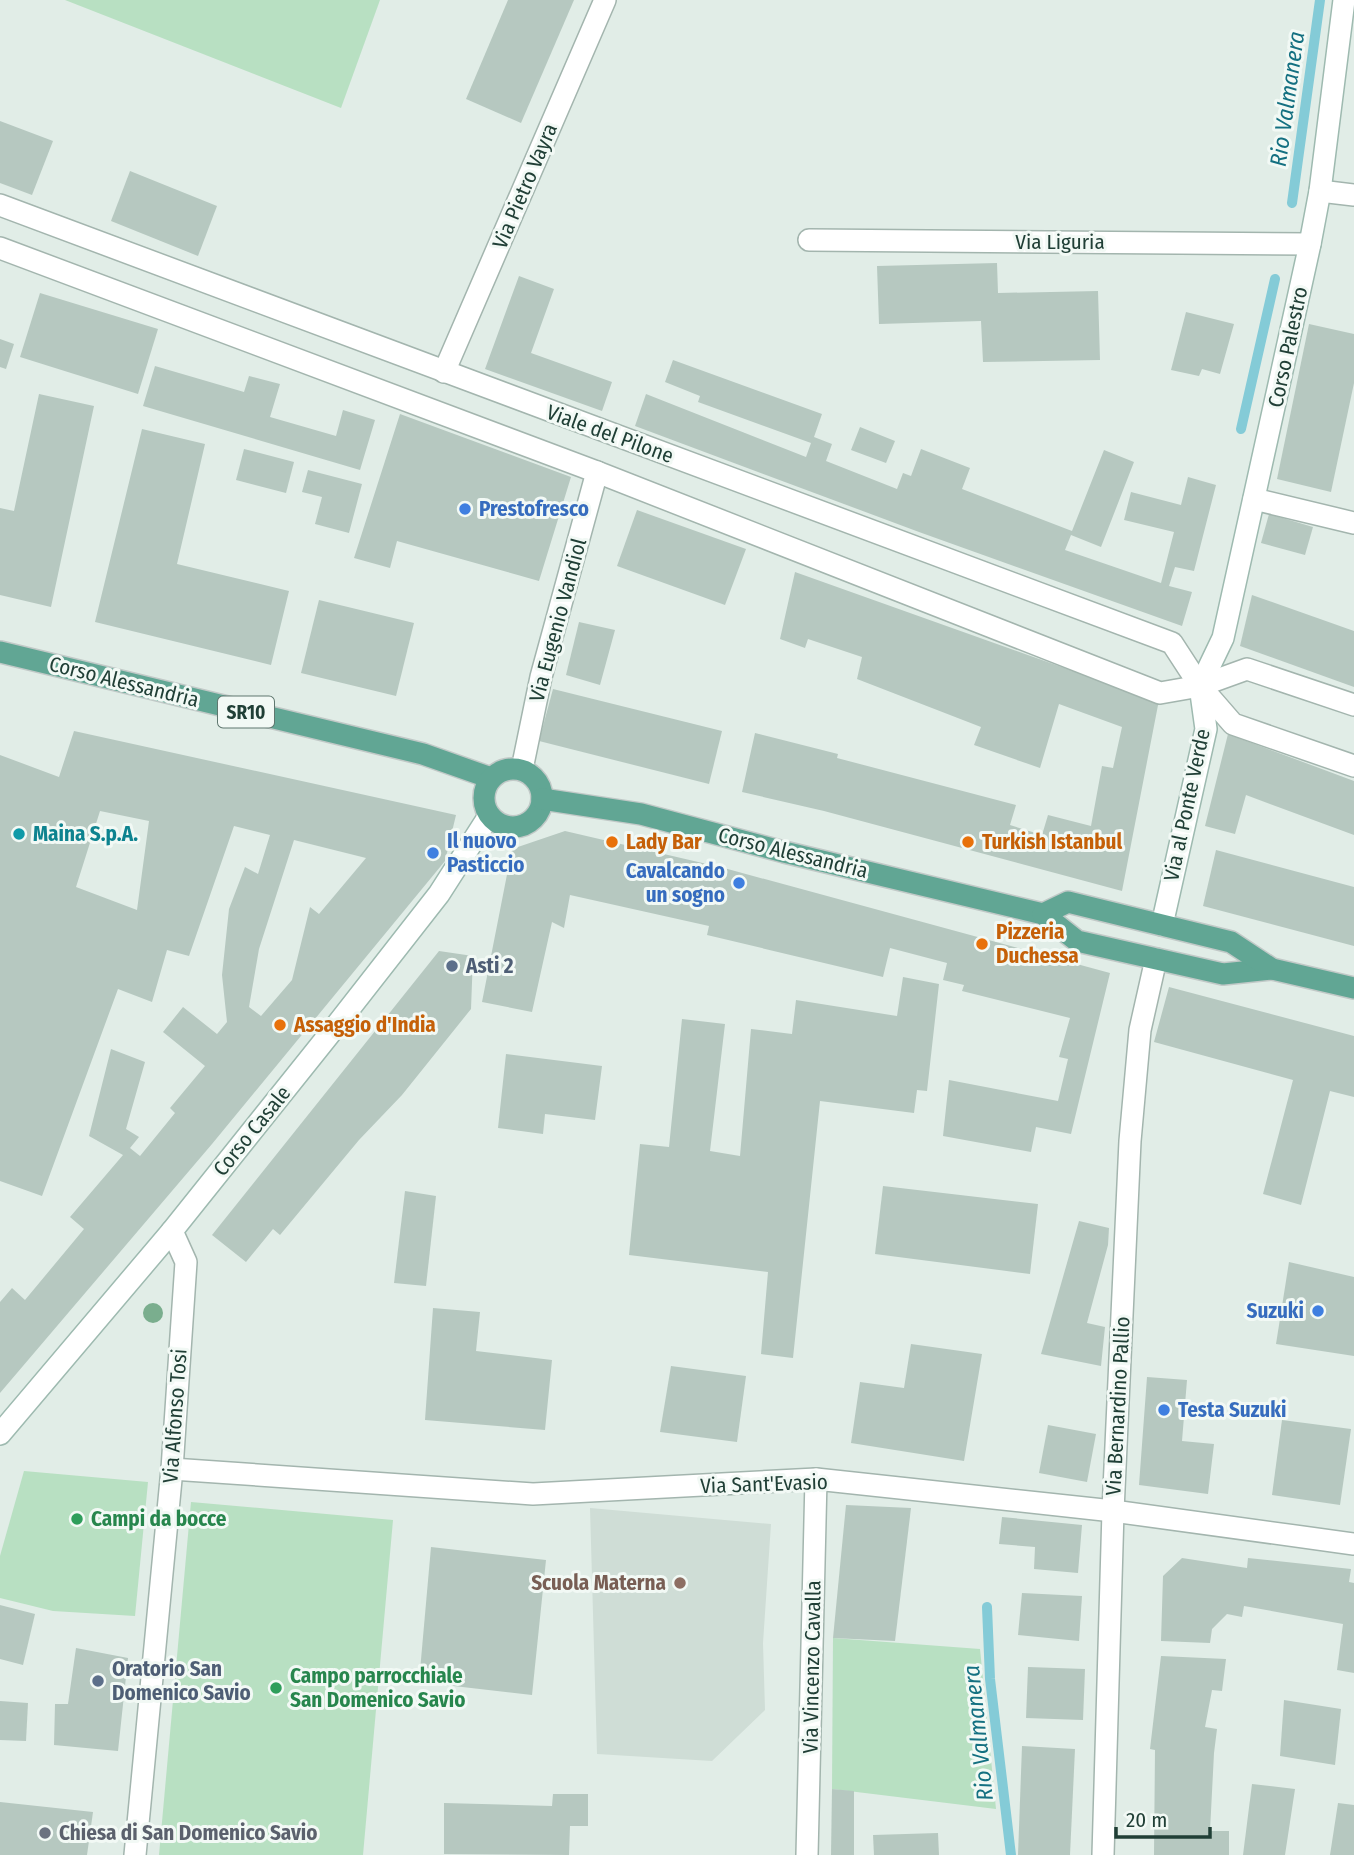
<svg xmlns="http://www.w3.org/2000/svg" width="1354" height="1855" viewBox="0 0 1354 1855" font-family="'Fira Sans Condensed',sans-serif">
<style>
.built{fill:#cfddd6}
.green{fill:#b8e0c2}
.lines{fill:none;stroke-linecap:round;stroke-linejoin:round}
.stream{stroke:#84cbd7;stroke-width:10}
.building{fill:#b6c8c0;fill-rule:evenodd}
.street-casing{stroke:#a3b5ae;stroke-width:24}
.secondary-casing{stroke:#9ebab0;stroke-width:24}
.primary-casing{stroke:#c1c9c7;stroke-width:24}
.street{stroke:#fff;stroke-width:21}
.secondary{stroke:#fff;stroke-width:21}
.primary{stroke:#61a694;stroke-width:21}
.tree{fill:#7aae8e}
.shop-dot{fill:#3f7fe0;stroke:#f2f9f5;stroke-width:2.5}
.culture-dot{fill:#0f9aa8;stroke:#f2f9f5;stroke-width:2.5}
.food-dot{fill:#e8710a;stroke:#f2f9f5;stroke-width:2.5}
.service-dot{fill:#5c6f8a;stroke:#f2f9f5;stroke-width:2.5}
.leisure-dot{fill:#2e9e5b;stroke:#f2f9f5;stroke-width:2.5}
.education-dot{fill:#8d6e63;stroke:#f2f9f5;stroke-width:2.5}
.worship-dot{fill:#6b7280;stroke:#f2f9f5;stroke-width:2.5}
.labels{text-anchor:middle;stroke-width:6;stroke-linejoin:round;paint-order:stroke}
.shield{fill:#f2f9f5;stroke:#5f776f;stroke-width:2}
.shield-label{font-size:19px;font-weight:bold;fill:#203f36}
.street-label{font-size:21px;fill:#203f36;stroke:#f2f9f5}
.shop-label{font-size:21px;font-weight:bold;fill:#366cbe;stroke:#f2f9f5;text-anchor:start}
.culture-label{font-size:21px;font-weight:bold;fill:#0d838f;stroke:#f2f9f5;text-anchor:start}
.food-label{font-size:21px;font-weight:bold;fill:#c56008;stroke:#f2f9f5;text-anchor:start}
.service-label{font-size:21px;font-weight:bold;fill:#4e5e75;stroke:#f2f9f5;text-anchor:start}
.leisure-label{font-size:21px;font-weight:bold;fill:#27864d;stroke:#f2f9f5;text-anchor:start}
.education-label{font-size:21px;font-weight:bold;fill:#785e54;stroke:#f2f9f5;text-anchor:end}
.worship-label{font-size:21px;font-weight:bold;fill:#5b616d;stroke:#f2f9f5;text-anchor:start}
.water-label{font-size:23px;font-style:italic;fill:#147081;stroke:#f2f9f5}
</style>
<rect width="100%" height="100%" fill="#e1ede7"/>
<polygon class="built" points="590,1508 771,1524 763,1643 765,1710 712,1761 597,1754"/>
<g class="green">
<polygon points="65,0 380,0 341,108"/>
<polygon points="24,1471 148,1482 135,1616 53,1611 0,1598 0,1556"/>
<polygon points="191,1502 393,1520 363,1855 159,1855"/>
<polygon points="833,1638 980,1649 996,1809 832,1789"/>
</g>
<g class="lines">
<g class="stream">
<polyline points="1292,203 1320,0"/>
<polyline points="1241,429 1275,279"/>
<polyline points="987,1607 990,1679 1011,1855"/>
</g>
</g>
<g class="building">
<polygon points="508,0 574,0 521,123 466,99"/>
<polygon points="0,121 53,141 32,195 0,183"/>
<polygon points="130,171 217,206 198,256 111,221"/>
<polygon points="997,263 998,293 1098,291 1100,360 983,362 981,321 879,324 877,266"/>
<polygon points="519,276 554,289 531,353 612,382 602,411 485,369"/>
<polygon points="40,293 158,329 138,394 20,357"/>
<polygon points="1186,312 1234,324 1220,374 1202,369 1199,376 1171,370"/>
<polygon points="1309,324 1354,334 1354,383 1331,492 1277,479"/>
<polygon points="0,339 14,344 6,369 0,367"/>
<polygon points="673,360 822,414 814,437 832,444 826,461 897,489 903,473 911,476 921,449 970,468 962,489 1072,531 1104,450 1134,462 1101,547 1071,535 1065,550 1161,583 1174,532 1124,520 1131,492 1181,505 1188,477 1216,485 1194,571 1175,567 1169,586 1192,592 1182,626 919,532 635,426 646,394 806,457 811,443 698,402 700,396 665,382"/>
<polygon points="155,366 244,392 249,376 280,384 270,417 336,436 343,410 375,420 360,470 143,406"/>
<polygon points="39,394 94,406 51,607 0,595 0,508 14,511"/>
<polygon points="400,414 571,477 539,581 397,541 390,568 354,558"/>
<polygon points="860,427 895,441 886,463 851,450"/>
<polygon points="142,429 205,444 177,564 289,591 271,665 95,622"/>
<polygon points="244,449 294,462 286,493 236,480"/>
<polygon points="308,470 362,484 349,533 315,524 322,497 302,492"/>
<polygon points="637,510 746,549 725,605 617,566"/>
<polygon points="1269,514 1313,527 1305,555 1261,543"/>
<polygon points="795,572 1070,670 1159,700 1122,891 824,811 742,792 755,733 838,754 837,758 1016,805 1010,825 1042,835 1048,815 1091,826 1102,766 1113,768 1122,727 1059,704 1040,768 974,745 981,727 857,679 862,657 808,639 805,648 780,639"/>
<polygon points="1252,595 1354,631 1354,687 1240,646"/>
<polygon points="319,600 414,623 396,696 301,673"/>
<polygon points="579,622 615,630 600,685 566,675"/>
<polygon points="553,689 722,731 709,784 539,741"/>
<path d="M74 731 456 815 445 861 212 1144 0 1393V1302L12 1288 25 1300 84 1229 70 1217 123 1155 89 1136 111 1049 145 1062 126 1129 139 1137 130 1148 140 1156 175 1113 170 1108 205 1066 163 1032 183 1007 217 1034 227 1022 222 975 229 909 245 867 258 874 270 835 234 826 189 956 167 950 152 1002 118 989 42 1196 0 1181V755L59 777ZM100 811 149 821 137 910 76 887ZM294 840 366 858 319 914 310 907 292 980 261 1016 249 1007 259 949Z"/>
<polygon points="1228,734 1354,781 1354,835 1246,795 1235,834 1205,826"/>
<polygon points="565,831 724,868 1110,973 1071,1134 1036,1127 1031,1152 943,1136 949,1080 1058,1101 1068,1059 1059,1057 1070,1018 962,991 964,985 943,980 947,963 890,948 883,977 707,935 709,926 570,895 564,928 552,922 532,1012 482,1002 512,849"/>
<polygon points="1216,850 1354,887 1354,946 1203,906"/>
<polygon points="439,951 473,956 471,1009 402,1095 359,1140 280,1235 273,1229 246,1262 212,1235"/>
<polygon points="903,977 939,984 927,1091 917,1090 914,1113 820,1101 793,1358 761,1354 768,1272 629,1255 640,1144 669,1147 682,1019 725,1024 710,1151 740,1156 751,1029 792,1034 796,1000 897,1016"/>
<polygon points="1169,987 1354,1036 1354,1097 1330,1091 1301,1205 1263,1194 1293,1080 1154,1042"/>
<polygon points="506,1054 602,1066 595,1120 545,1114 543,1134 498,1128"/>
<polygon points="883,1186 1038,1204 1030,1274 875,1254"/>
<polygon points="405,1191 436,1196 426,1286 394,1283"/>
<polygon points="1079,1221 1109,1228 1108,1245 1087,1323 1105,1327 1101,1366 1041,1354"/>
<polygon points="1289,1262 1354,1277 1354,1356 1276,1344"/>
<polygon points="433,1308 480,1312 476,1351 552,1360 545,1430 425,1420"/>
<polygon points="911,1344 982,1354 964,1461 851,1443 860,1382 904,1388"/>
<polygon points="671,1366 746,1376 737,1442 660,1432"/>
<polygon points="1147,1377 1187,1380 1182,1441 1214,1444 1208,1494 1139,1485"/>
<polygon points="1282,1420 1351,1429 1340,1505 1272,1495"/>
<polygon points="1048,1425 1096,1434 1087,1482 1039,1473"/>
<polygon points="846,1505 911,1508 895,1641 833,1638"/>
<polygon points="1002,1517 1082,1525 1078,1573 1034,1569 1035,1547 999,1544"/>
<polygon points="431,1547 546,1560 532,1695 419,1682"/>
<polygon points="1182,1558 1247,1568 1248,1558 1351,1569 1349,1582 1354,1583 1354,1673 1337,1670 1343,1624 1244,1606 1242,1617 1227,1614 1212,1629 1210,1643 1161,1641 1163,1576"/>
<polygon points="1022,1593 1082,1596 1079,1641 1018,1635"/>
<polygon points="0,1605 35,1614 23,1665 0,1659"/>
<polygon points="76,1648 128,1658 118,1751 54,1745 55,1704 68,1704"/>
<polygon points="1161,1656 1226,1659 1222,1691 1212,1690 1205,1727 1217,1729 1214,1753 1210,1831 1229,1831 1229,1855 1154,1855 1155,1750 1150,1749"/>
<polygon points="1028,1667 1085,1669 1083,1720 1026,1718"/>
<polygon points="1284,1700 1341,1709 1335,1765 1280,1756"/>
<polygon points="0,1701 28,1703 26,1741 0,1740"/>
<polygon points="1022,1746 1075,1749 1070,1855 1018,1855"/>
<polygon points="1252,1784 1295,1789 1285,1855 1243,1855"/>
<polygon points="832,1789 854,1791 854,1855 831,1855"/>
<polygon points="553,1794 588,1794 588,1826 570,1826 569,1855 444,1854 444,1803 552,1806"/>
<polygon points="0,1802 93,1812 87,1855 0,1855"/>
<polygon points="1338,1803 1354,1805 1354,1855 1330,1855"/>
<polygon points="938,1833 939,1855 874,1855 873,1835"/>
</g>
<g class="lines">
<defs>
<g id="street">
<polyline points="1320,191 1354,195"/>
<polyline points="0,205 1172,643 1200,686 1233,724 1354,766"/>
<polyline points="809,240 1310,244"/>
<polyline points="0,248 597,472 1160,693 1200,686 1247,669 1354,705"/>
<polyline points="444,372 605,0"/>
<polyline points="1254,499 1354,523"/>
<polyline points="522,769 541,677 597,472"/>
<polyline points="172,1469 533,1494 816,1479 1113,1511 1354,1544"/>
<polyline points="135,1855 172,1469 186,1262 172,1231"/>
<polyline points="807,1855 816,1479"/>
<polyline points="1103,1855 1113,1511 1130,1141 1140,1030 1156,959"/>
</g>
<g id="secondary">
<polyline points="1162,925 1206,729 1200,686 1223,638 1310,244 1320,191 1344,0"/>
<polyline points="0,1434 172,1231 328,1036 439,894 489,816"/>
</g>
<g id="primary">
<polyline points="0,652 423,754 491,778"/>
<circle cx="513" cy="798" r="29"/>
<polyline points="542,799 641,814 784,852 1043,914 1077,941 1223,974 1272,969"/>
<polyline points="1043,914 1068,902 1231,942 1272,969 1354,988"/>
</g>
</defs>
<use href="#street" class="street-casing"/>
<use href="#secondary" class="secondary-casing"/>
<use href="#primary" class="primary-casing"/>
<use href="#street" class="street"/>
<use href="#secondary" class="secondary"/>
<use href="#primary" class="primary"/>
</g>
<circle class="tree" cx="153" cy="1313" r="10"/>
<g class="shop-dot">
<circle cx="465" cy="509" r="7"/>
<circle cx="433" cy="853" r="7"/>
<circle cx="739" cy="883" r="7"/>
<circle cx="1318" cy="1311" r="7"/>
<circle cx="1164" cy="1410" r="7"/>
</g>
<circle class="culture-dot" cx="19" cy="834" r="7"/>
<g class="food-dot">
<circle cx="612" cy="842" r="7"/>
<circle cx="968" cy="842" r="7"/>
<circle cx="982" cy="944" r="7"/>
<circle cx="280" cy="1025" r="7"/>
</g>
<g class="service-dot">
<circle cx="452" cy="966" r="7"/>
<circle cx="98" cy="1681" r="7"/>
</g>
<g class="leisure-dot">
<circle cx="77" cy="1519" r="7"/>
<circle cx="276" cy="1688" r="7"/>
</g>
<circle class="education-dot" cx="680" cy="1583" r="7"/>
<circle class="worship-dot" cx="45" cy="1833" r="7"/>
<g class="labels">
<rect class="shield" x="218" y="696.5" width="56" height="31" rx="5"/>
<g class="shield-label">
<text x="246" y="719">SR10</text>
</g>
<g class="street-label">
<text transform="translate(525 186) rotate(-67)" y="7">Via Pietro Vayra</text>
<text x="1060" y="249">Via Liguria</text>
<text transform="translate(1288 347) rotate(-78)" y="7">Corso Palestro</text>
<text transform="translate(610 434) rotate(20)" y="7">Viale del Pilone</text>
<text transform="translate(558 620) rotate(-75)" y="7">Via Eugenio Vandiol</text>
<text transform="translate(124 682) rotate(14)" y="7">Corso Alessandria</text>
<text transform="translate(1187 805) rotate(-78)" y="7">Via al Ponte Verde</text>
<text transform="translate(793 853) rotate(14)" y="7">Corso Alessandria</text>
<text transform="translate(252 1131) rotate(-51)" y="7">Corso Casale</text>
<text transform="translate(1118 1406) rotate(-87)" y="7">Via Bernardino Pallio</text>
<text transform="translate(175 1416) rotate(-86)" y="7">Via Alfonso Tosi</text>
<text transform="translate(764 1484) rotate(-2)" y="7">Via Sant'Evasio</text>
<text transform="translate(812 1667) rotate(-89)" y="7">Via Vincenzo Cavalla</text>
</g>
<g class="shop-label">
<text x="479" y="516">Prestofresco</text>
<text x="447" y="848">Il nuovo<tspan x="447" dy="24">Pasticcio</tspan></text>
<text x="725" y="878" text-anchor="end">Cavalcando<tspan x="725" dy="24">un sogno</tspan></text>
<text x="1304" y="1318" text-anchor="end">Suzuki</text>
<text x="1178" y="1417">Testa Suzuki</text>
</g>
<g class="culture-label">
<text x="33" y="841">Maina S.p.A.</text>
</g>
<g class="food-label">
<text x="626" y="849">Lady Bar</text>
<text x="982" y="849">Turkish Istanbul</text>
<text x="996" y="939">Pizzeria<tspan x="996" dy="24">Duchessa</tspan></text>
<text x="294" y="1032">Assaggio d'India</text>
</g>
<g class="service-label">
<text x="466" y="973">Asti 2</text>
<text x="112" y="1676">Oratorio San<tspan x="112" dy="24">Domenico Savio</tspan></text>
</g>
<g class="leisure-label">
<text x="91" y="1526">Campi da bocce</text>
<text x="290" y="1683">Campo parrocchiale<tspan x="290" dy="24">San Domenico Savio</tspan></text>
</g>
<g class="education-label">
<text x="666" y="1590">Scuola Materna</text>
</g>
<g class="worship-label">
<text x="59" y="1840">Chiesa di San Domenico Savio</text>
</g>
<g class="water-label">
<text transform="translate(1287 99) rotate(-82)" y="8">Rio Valmanera</text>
<text transform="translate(978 1733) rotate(-96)" y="8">Rio Valmanera</text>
</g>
</g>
<path d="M1116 1827v10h94v-10" fill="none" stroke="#203f36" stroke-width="3.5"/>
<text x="1126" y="1827" font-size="21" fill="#203f36" stroke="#f2f9f5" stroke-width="5" paint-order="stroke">20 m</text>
</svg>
